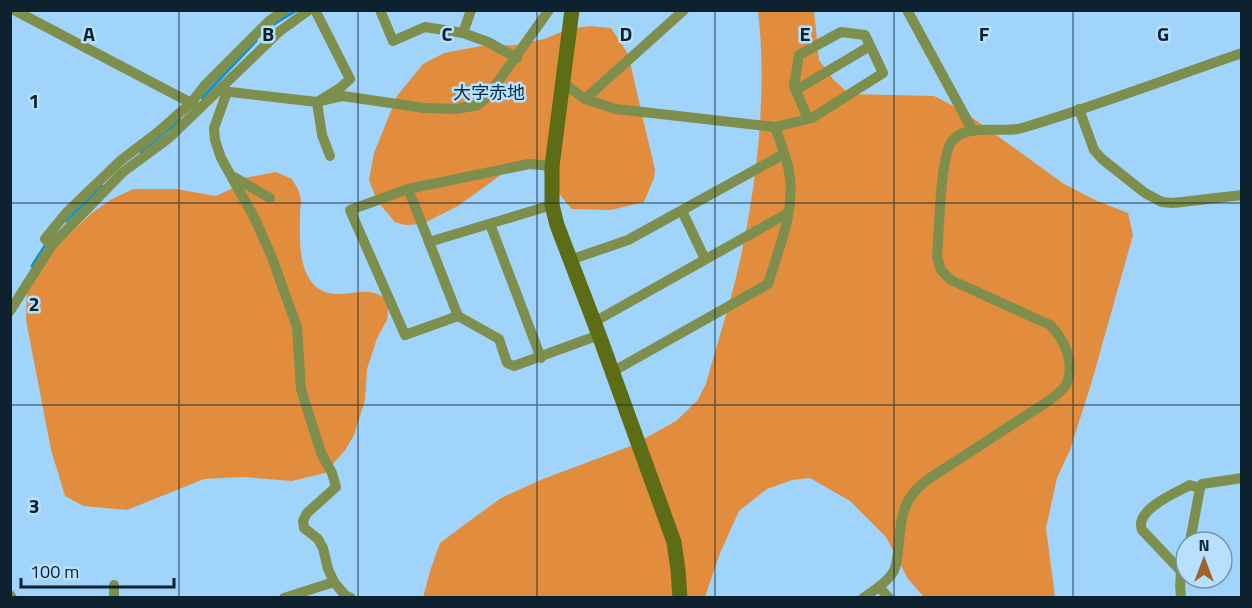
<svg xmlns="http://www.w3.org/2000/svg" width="1252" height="608" viewBox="0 0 1252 608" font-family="'Titillium Web','Noto Sans JP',sans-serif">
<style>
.green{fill:#e18d3d}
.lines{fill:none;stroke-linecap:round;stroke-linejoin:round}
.stream{stroke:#0a92d7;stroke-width:3}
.street{stroke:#7e8e4d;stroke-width:10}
.secondary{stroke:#5c6d15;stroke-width:15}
.grid{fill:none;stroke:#0d212f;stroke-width:1.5;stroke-opacity:0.55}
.labels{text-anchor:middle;stroke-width:5;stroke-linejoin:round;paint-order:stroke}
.quarter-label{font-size:18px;fill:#072e45;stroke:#b7e0fe}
.grid-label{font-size:20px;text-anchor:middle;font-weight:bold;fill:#0d212f;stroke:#b7e0fe;stroke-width:5;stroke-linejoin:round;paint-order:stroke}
</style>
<rect width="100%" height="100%" fill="#a1d4fa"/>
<g class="green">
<path d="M758 11H814L819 60 833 79 849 94 934 96 963 111 1064 184 1095 200 1128 213 1133 235 1092 381 1070 450 1057 478 1046 528 1055 597H924L908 579 886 537 850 501 810 478 792 480 767 489 739 511 720 553 705 597 423 598 430 571 440 543 464 525 501 498 543 479 631 446 676 421 697 401 706 384C718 340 733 296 742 251 758 176 767 87 758 11Z"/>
<path d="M589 26 611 28 628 54 655 170 654 178 644 202 611 210 572 209C559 196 551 179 539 165L505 172 458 206 422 224 405 225 395 222 377 201 369 180 374 153 397 96 423 64 444 53 481 46 516 45 544 39 569 29Z"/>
<path d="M276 172 292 179C295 184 299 190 300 196 302 201 300 209 300 214 300 237 297 274 319 289 343 304 366 279 389 302L387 320 377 338 367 369 365 400 354 435 346 449 325 473 292 481 242 477 204 479 127 510 83 506 65 496 51 450 26 320 27 288 41 261 93 212 112 199 133 189H176L216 196 233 188 244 178Z"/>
</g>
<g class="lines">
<g class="stream">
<polyline points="274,24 297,10"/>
<polyline points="202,98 256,41"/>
<polyline points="141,152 180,120"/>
<polyline points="66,221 102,186"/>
<polyline points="32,266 46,244"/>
</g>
<g class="street">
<polyline points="14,10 195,105"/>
<polyline points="315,10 350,79 340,88 317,102 322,135 330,156"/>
<polyline points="380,10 393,41 425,27 463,33 471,10"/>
<polyline points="907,10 973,131"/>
<polyline points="463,33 488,42 517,58"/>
<path d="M562 82 585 99 616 109 775 127C780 141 786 156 789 171 796 210 779 247 768 284L612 372"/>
<polyline points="796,90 870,46"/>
<polyline points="222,91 317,102 343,96 424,108 456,109 478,105 487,97 549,10"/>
<polyline points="227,92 214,128 215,140 221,158 254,217 271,255 297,327 301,389 321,453 332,473 336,487 307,513 303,521 304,528 318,539 323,548 328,569 334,582 284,598"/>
<polyline points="585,99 684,10"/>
<polyline points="1079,109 1094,150 1102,159 1145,193 1162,202 1173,203 1242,195"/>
<polyline points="775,127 812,118 883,73 865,35 841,32 799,55 794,86 808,119"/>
<polyline points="234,177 270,198"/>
<polyline points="408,189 429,242"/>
<polyline points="552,205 429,242 458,316 499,339 507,363 514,366 599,335"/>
<polyline points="682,211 705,259"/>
<polyline points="490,224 541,358"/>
<polyline points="52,245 45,239 67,212 120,161 158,132 191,103 205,85 269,21 285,10"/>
<polyline points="570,260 628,240 784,154"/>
<polyline points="10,311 52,245 123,172 169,138 280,31 309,10"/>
<polyline points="458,316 405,335 350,210 408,189 529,164 552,166"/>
<polyline points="594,322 788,213"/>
<polyline points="1190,542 1200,488"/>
<path d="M1180 570 1142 530C1134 510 1175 493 1190 485L1200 488 1202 484 1242 478"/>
<polyline points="334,582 345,595 351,598"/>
<polyline points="114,585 114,598"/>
<polyline points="879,587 889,598"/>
<polyline points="10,595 12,598"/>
<path d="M863 598C873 591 885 584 892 574 897 567 897 559 898 551 902 518 899 502 927 480L1050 400C1056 395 1064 390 1067 383 1075 362 1064 339 1050 325L951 280 941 270 937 257C939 236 940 155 952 141 968 122 1001 134 1022 128 1096 106 1169 78 1242 53"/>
<path d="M1181 598C1179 581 1180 568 1186 553"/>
</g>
<polyline class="secondary" points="572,10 552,166 552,205 557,225 599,335 674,542 678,570 680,598"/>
</g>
<path class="grid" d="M179 10V598M358 10V598M537 10V598M715 10V598M894 10V598M1073 10V598M10 203H1242M10 405H1242"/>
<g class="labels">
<g class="quarter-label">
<text x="489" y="99">大字赤地</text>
</g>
</g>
<g class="grid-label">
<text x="89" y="41">A</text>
<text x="268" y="41">B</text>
<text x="447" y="41">C</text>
<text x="626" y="41">D</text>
<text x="805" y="41">E</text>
<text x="984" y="41">F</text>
<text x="1163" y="41">G</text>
<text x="34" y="108">1</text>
<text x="34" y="311">2</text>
<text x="34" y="513">3</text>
</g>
<rect width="1252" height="608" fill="none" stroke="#0d212f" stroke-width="24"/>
<g transform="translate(1204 560)"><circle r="28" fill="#b7e0fe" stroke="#7394ab" stroke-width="1.5"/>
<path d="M0-4.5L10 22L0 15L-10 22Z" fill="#a06328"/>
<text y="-9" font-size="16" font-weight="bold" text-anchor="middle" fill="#0d212f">N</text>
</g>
<path d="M21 578v9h153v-9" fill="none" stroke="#0d212f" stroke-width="3"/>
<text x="30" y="578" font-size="18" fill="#0d212f" stroke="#b7e0fe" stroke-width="4.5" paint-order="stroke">100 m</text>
</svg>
